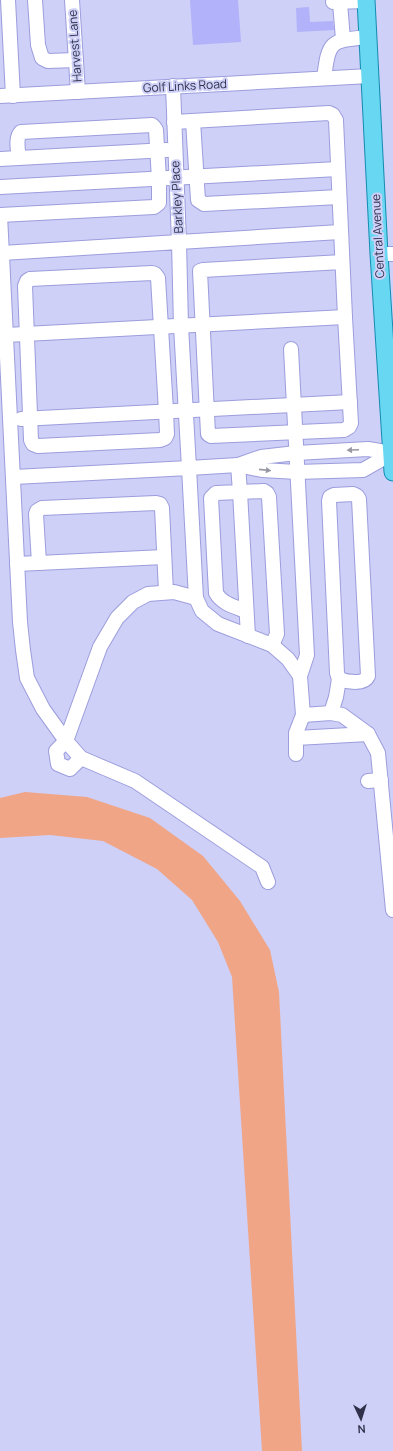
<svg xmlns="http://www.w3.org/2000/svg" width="393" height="1451" viewBox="0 0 393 1451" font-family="Manrope,sans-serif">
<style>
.green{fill:#f0a587}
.building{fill:#b1b2f9}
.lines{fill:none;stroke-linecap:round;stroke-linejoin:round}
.minor-casing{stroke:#9c9ddc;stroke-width:16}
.major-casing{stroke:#138bb1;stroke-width:19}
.minor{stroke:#fff;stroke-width:14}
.major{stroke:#68d7f2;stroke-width:17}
.oneway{fill:#9898a4}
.labels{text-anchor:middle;stroke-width:4;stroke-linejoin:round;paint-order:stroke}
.street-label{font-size:12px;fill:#30304a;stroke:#ced0f8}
</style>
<rect width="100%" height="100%" fill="#ced0f8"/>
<polygon class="green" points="25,792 87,797 150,818 203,856 240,901 270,950 279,992 302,1451 262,1451 232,977 218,942 192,900 157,869 103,841 50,835 0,838 0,798"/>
<g class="building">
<polygon points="190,0 238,0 241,42 193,45"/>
<polygon points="309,7 310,22 333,21 334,30 297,32 296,8"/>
</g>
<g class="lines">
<defs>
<g id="minor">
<polyline points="8,0 13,96"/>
<polyline points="35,0 38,45 42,58 48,61 76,60"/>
<polyline points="72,0 78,92"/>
<polyline points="333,2 366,1"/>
<polyline points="340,3 343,39"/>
<path d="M324 78C329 40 330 41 368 37"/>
<polyline points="173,86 179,242 340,232"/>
<polyline points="0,96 370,76"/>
<polyline points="193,121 198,200 204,204 339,197"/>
<polyline points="174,122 329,113 333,115 336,120 345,317 351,423 349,427 344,430 211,436 208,434 200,271 203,270 342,262"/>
<polyline points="0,159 167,150"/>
<polyline points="0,187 338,169"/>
<polyline points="0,215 20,622 23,650 27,678 43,709 66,741 81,758 135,781 262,867 268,882"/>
<path d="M0 215 154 207 159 203V179L156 130 154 127 152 125 21 132C15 138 18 150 19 158"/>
<path d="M2 253 179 242 181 326 189 468 238 465 240 492 216 493 211 498 216 593C222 604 236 607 246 611"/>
<polyline points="379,254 393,254"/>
<polygon points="152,273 155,274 158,278 166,411 167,434 165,438 160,440 38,446 33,444 31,440 25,286 27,281 30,279"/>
<polyline points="6,335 345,317"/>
<polyline points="291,349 307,655 300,676 303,715 296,733 296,754"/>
<polyline points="21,419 350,402"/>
<polyline points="391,454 363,470 297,472 262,470 238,465 261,457 296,453 368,449 393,453"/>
<polyline points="14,477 189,468 196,598"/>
<path d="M353 494 357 496 359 499 368 676C364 685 347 682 339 679L337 673 329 501 330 497 334 495Z"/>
<polyline points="39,563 36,514 37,511 42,508 156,503 160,504 162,508 166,592"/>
<polyline points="17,564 164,557"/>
<polyline points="248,636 240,492 264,491 267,493 269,497 277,634 272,645"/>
<polyline points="331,713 336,697 339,679"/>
<polyline points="303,715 331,713 342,715 368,734 378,753 393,910"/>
<polyline points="296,738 368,734"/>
<polyline points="81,758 70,769 58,764 56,751 66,741 100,647 117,618 133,602 148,594 174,592 196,598 202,611 218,624 272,645 288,659 300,676"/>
<polyline points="368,781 381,780"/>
</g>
<polyline id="major" points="366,0 379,254 393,472"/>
</defs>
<use href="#minor" class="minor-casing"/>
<use href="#major" class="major-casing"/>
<use href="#minor" class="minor"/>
<use href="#major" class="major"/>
</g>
<defs><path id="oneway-solid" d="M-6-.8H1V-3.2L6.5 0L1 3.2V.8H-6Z"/></defs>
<g class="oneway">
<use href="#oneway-solid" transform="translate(353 450) rotate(177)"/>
<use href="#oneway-solid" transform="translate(265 470) rotate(6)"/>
</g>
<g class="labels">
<g class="street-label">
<text transform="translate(75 46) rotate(-94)" y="4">Harvest Lane</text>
<text transform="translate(185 86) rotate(-3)" y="4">Golf Links Road</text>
<text transform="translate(177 197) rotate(-93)" y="4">Barkley Place</text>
<text transform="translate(378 236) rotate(-93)" y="4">Central Avenue</text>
</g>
</g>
<g transform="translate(361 1419) rotate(176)" stroke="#ced0f8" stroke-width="3" paint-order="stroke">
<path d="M0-3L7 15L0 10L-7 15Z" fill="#30304a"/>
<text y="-6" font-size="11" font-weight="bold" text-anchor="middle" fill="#30304a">N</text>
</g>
</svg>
